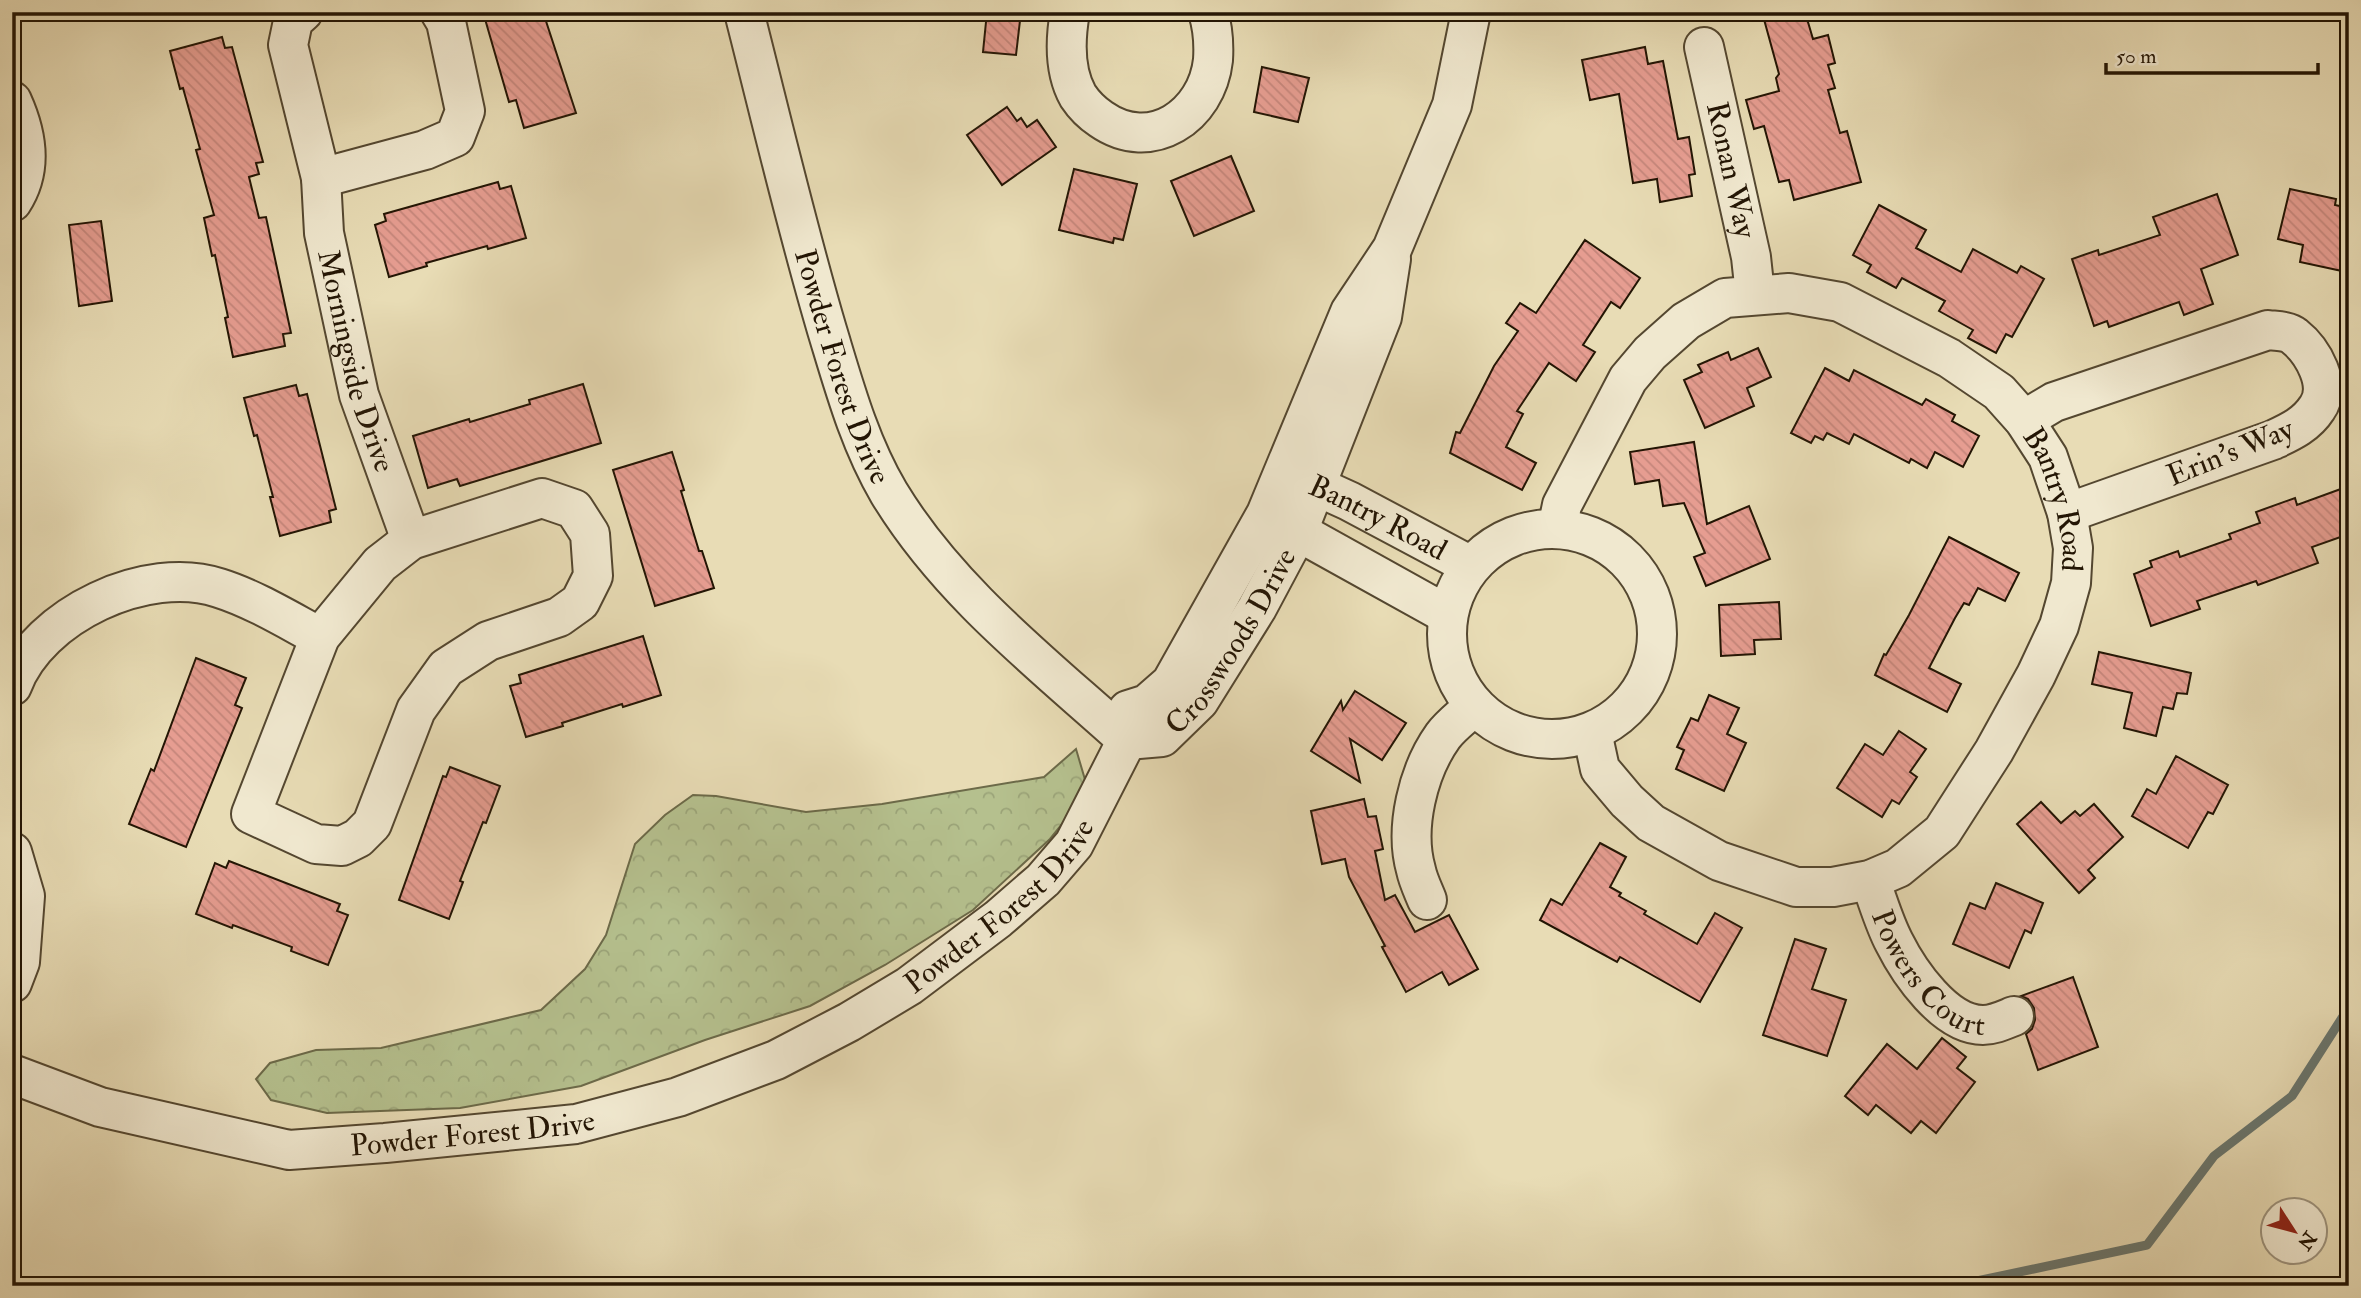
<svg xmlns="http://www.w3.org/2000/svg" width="2361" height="1298" viewBox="0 0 2361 1298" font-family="'IM FELL Double Pica',serif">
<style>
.park{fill:url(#park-crowns);stroke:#6c6a49;stroke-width:2}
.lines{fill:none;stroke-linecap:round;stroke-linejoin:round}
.stream{stroke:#6a776f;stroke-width:9}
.building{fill:url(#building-back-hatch);stroke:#231504;stroke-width:2}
.minor-casing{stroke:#544730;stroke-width:42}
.minor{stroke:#f0e8cf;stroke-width:38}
.labels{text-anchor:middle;stroke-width:6;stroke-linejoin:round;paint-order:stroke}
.street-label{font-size:30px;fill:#231504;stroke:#f0e8cf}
</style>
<defs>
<pattern id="park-crowns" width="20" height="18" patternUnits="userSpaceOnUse" patternTransform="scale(1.75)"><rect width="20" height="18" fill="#b5c08e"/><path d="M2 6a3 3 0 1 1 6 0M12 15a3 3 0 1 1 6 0" fill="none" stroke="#9ba479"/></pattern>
<pattern id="building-back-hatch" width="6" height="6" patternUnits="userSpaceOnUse" patternTransform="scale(1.75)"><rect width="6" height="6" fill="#e69d91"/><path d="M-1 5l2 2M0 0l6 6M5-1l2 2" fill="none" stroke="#c5867b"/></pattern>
</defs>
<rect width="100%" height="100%" fill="#e8dcb5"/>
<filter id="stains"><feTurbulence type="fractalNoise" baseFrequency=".00286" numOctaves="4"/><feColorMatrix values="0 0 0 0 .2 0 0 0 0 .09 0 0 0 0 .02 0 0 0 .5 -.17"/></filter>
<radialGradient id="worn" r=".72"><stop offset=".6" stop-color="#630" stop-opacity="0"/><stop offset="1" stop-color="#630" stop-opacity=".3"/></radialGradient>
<polygon class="park" points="1076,749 1086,783 1071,813 1050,839 973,910 885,965 810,1006 705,1040 581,1086 460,1108 327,1113 271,1100 256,1079 270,1063 316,1050 381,1048 541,1010 585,969 606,935 635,844 665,815 693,795 716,796 806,812 882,804 1044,777"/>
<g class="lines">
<polyline class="stream" points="1953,1286 2147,1245 2214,1156 2292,1096 2349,1007"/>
</g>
<g class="building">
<polygon points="483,12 543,12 576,113 524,128 516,100 509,102"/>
<polygon points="987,12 1021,12 1016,55 983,52"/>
<polygon points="1762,12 1805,12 1813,39 1828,35 1835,63 1828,65 1835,88 1828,90 1840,133 1847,131 1861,182 1794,200 1789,180 1779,182 1764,126 1754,129 1746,100 1779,91 1776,78 1779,74"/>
<polygon points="222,37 225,48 232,47 263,162 256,163 259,174 249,177 259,218 266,217 291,333 283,334 285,346 233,357 225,318 228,317 215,255 212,256 204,218 214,215 196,150 200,149 183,88 180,89 170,51"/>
<polygon points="1645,47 1648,64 1663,61 1678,139 1689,137 1695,174 1689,175 1692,196 1660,202 1657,179 1633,183 1619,94 1590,100 1582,60"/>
<polygon points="1262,67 1309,78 1298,122 1254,112"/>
<polygon points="1007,107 1017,121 1021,118 1027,127 1037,120 1056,147 1002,185 967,135"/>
<polygon points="1231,156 1254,211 1194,236 1171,181"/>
<polygon points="1074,169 1137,184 1123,240 1114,238 1113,243 1059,230"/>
<polygon points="498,182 500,189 511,186 526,238 488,249 487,246 426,263 427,266 389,277 375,225 386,221 384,214"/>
<polygon points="2290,189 2336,199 2335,205 2349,208 2349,242 2342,271 2300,262 2303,245 2278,239"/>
<polygon points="2217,194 2238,255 2201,269 2213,304 2184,315 2179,302 2109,327 2107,321 2094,326 2072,259 2098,250 2099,255 2160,235 2153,217"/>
<polygon points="1879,205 1926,230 1916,248 1961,272 1973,249 2017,273 2021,266 2044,279 2012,337 2006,334 1996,353 1968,338 1973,330 1939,311 1945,301 1902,278 1896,288 1867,272 1871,265 1853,255"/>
<polygon points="101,221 112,301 79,306 69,225"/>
<polygon points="1585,240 1640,278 1620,308 1611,302 1583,345 1595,352 1576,381 1549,363 1517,411 1523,414 1506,447 1536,463 1522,490 1450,453 1456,432 1460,433 1494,366 1518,331 1506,323 1520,303 1536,313"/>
<polygon points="1758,348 1771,377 1747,388 1754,406 1705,428 1684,380 1702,372 1698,365 1728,352 1731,360"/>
<polygon points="1825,368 1849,381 1854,370 1922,405 1926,399 1955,415 1952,421 1979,436 1963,467 1935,452 1927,468 1911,459 1909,463 1854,434 1849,444 1827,433 1823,440 1815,436 1811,443 1791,433"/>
<polygon points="583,384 601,443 460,486 457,479 428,488 413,436 469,419 470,422 530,404 529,400"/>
<polygon points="296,385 299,396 307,394 336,509 329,511 331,522 280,536 270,497 273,497 257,435 254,436 244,398"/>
<polygon points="1694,442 1707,524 1749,506 1770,559 1706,586 1694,557 1705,553 1684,503 1663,506 1659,480 1635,484 1630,452"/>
<polygon points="672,452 684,490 681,491 699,551 702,551 714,588 655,606 613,470"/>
<polygon points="2349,486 2349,534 2312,547 2318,563 2258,585 2256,581 2197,601 2200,609 2151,626 2134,574 2152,567 2150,561 2178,551 2180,557 2231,539 2229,534 2260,523 2256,512 2295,498 2297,505"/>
<polygon points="1949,537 2019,573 2005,601 1978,588 1969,605 1964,603 1955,618 1929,668 1961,684 1947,712 1875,675 1884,654 1886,655 1909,615"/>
<polygon points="1779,602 1781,639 1754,640 1755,654 1721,656 1719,605"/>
<polygon points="643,636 661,695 623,707 622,704 562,723 563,726 526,737 510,686 521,683 519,675"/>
<polygon points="2099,652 2191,673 2187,694 2177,693 2173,709 2163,707 2156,736 2124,728 2132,693 2092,684"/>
<polygon points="196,658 246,678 235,705 242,708 186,847 129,824 151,769 154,771"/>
<polygon points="1355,691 1406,723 1382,760 1350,739 1360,782 1311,751 1341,701 1343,710"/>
<polygon points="1709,695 1739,708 1727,734 1746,743 1724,791 1676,769 1684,750 1677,747 1691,718 1698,721"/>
<polygon points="1899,731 1926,749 1910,772 1917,777 1899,804 1892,800 1882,817 1837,788 1865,744 1883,755"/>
<polygon points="2176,756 2228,785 2213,814 2208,812 2188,848 2132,816 2147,789 2156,794"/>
<polygon points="450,767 500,786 486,823 483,822 460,881 463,882 449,919 399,900 443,776 446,777"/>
<polygon points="1364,799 1368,817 1376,816 1383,849 1375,851 1385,900 1395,895 1415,932 1449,915 1478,969 1449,985 1442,972 1406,992 1382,947 1385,946 1349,877 1345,859 1322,864 1311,811"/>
<polygon points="2041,802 2061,823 2075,811 2080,816 2094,804 2123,837 2088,870 2095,878 2079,893 2017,824"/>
<polygon points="1600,843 1626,857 1610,887 1621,893 1619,896 1646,911 1644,914 1697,944 1715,913 1742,928 1700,1002 1620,957 1617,962 1540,920 1551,899 1562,905"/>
<polygon points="229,861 340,904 337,911 348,915 328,965 291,951 292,947 233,925 232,928 196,914 215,863 226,868"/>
<polygon points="1996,883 2043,903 2031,933 2025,930 2009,968 1953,944 1970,903 1985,909"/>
<polygon points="1795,939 1826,949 1812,989 1846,1000 1827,1056 1763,1035"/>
<polygon points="2073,977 2098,1047 2038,1070 2026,1034 2032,1029 2035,1020 2034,1008 2028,999 2021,996"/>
<polygon points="1942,1038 1966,1057 1957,1068 1975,1082 1936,1133 1921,1121 1911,1133 1876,1105 1868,1115 1845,1096 1887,1044 1917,1069"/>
</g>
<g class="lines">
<defs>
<g id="minor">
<path id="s1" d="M303 12 293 21 288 45 321 178 324 233 359 395 411 540"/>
<path id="s2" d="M744 12C771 118 796 225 827 330 844 386 859 442 889 493 949 592 1043 664 1127 740"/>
<path d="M1070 12C1065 40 1064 71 1078 96 1084 105 1092 113 1101 119 1151 154 1207 116 1213 60 1214 44 1213 28 1208 12"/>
<path id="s3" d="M1704 47 1751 257 1755 294"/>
<path d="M12 101C27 134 33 170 12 202"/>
<polyline points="321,178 425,150 455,137 465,111 446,22 440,12"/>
<path d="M2024 420 2054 402 2268 330C2276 331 2288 331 2294 336 2313 351 2333 386 2317 408 2306 425 2290 432 2273 440L2067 513"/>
<path id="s4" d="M1292 475 1349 501 1471 566"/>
<polygon points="542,498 574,509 590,534 593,576 580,602 559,617 488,641 446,668 416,710 372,824 358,838 342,846 316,844 251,814 320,637 380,564 411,540"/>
<polyline points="1277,520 1448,615"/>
<path id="s5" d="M1557 529 1562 505 1628 379 1650 353 1686 321 1725 298 1789 293 1840 302 1949 358 1999 392 2024 420 2048 457 2067 513 2073 548 2071 583 2059 626 2036 675 1994 751 1942 832 1898 868 1870 880 1833 887H1796L1719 861 1651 823 1627 801 1600 769 1592 732"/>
<circle cx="1552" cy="634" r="105"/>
<path d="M12 686C38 615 147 564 219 588 254 599 288 620 320 637"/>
<path id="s6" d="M1127 740 1162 737 1199 701 1257 608 1298 531 1382 317 1391 259"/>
<polyline points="12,852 25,896 20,962 12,983"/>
<path id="s7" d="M1870 880C1878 901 1884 923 1894 942 1909 972 1945 1025 1983 1025 1994 1025 2004 1020 2014 1016"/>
<path d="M1427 900C1423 890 1418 880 1416 870 1404 828 1418 771 1443 736 1451 725 1464 716 1474 706"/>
<path id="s8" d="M12 1074 100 1107 289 1150 385 1143 576 1124 678 1097 776 1060 849 1022 909 986 998 919 1043 880 1074 844 1127 740 1128 710 1147 704 1171 683 1266 514 1350 312 1392 249 1452 105 1471 12"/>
</g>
</defs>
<use href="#minor" class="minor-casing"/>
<use href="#minor" class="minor"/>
</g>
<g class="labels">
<g class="street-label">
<text dy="10" stroke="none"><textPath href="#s3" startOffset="126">Ronan Way</textPath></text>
<text dy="10" stroke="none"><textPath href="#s1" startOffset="362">Morningside Drive</textPath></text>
<text dy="10" stroke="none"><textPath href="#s2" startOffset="368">Powder Forest Drive</textPath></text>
<text transform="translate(2230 452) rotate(-22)" y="10">Erin's Way</text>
<text dy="10" stroke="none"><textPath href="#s5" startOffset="718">Bantry Road</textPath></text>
<text dy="10" stroke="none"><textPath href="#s4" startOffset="96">Bantry Road</textPath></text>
<text dy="10" stroke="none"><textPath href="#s6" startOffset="154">Crosswoods Drive</textPath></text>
<text dy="10" stroke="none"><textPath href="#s8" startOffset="1060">Powder Forest Drive</textPath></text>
<text dy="10" stroke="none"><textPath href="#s7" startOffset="114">Powers Court</textPath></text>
<text dy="10" stroke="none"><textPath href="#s8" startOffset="472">Powder Forest Drive</textPath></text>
</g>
</g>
<rect width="2361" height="1298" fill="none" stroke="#e8dcb5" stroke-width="42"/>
<rect x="14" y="14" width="2333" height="1270" fill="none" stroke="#231504" stroke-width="3.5"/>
<rect x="21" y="21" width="2319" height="1256" fill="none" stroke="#231504" stroke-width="2"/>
<g transform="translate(2294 1231) rotate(126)"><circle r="33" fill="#f0e8cf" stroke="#9e947e" stroke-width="2"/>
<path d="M0-5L12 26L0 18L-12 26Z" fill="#8f2418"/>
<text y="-10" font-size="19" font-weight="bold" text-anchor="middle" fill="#231504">N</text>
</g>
<path d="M2106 63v10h212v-10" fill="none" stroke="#231504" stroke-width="3.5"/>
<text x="2116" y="63" font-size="21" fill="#231504" stroke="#f0e8cf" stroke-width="5" paint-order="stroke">50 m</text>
<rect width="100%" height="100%" filter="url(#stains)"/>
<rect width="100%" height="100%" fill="url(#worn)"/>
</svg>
